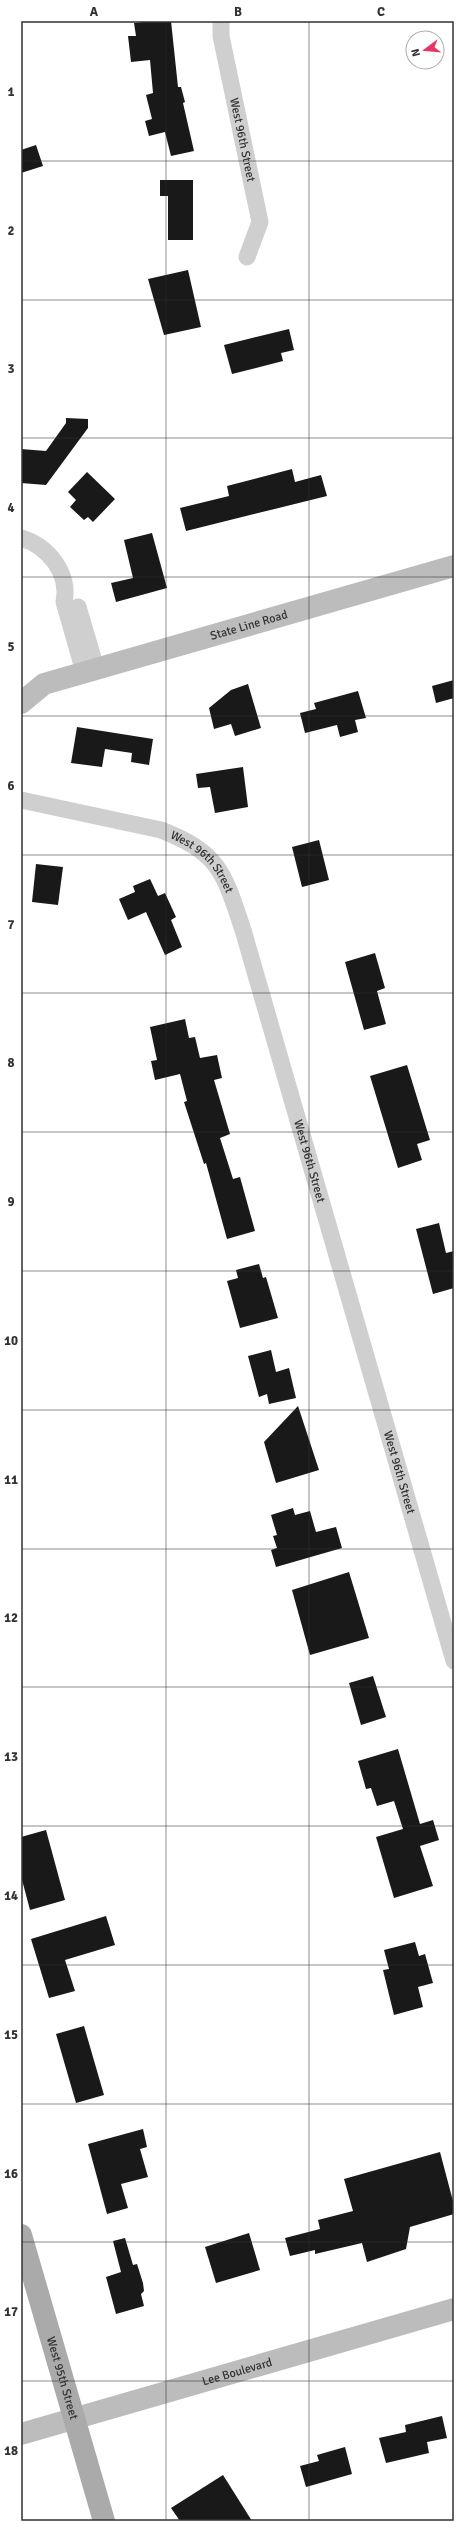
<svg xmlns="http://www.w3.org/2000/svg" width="475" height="2542" viewBox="0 0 475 2542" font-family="Signika,sans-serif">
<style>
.building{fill:#191919}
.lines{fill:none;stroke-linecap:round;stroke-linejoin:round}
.street{stroke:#cfcfcf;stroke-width:17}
.secondary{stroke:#bcbcbc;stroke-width:22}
.primary{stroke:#aaa;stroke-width:22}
.grid{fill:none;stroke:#323232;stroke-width:1;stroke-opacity:0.55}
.labels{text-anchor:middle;stroke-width:4;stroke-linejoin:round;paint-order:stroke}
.street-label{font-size:12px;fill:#323232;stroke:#fff}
.neatline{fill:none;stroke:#323232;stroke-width:1.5}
.grid-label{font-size:13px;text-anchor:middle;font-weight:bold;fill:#323232}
</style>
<rect width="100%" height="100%" fill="#fff"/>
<g class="building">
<polygon points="153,21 171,21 178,87 181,87 185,102 183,103 194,151 171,156 165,132 149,136 145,121 152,119 146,95 153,93 150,60 131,62 128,36 136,36 134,23"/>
<polygon points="36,145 43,166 21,173 21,150"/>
<polygon points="160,180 193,180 193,240 168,240 168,196 160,196"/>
<polygon points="188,270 201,327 164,335 148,279"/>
<polygon points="289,329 294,350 281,353 283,361 232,374 224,345"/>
<polygon points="66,418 88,419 88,428 46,485 21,483 21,449 46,451 66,423"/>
<polygon points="292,469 295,482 321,475 327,496 186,531 180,508 229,496 227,486"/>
<polygon points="87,472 115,499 93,522 88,517 84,520 70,507 76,500 68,492"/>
<polygon points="152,533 167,588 116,602 111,583 133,578 124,540"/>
<polygon points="454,680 454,698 436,703 432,686"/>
<polygon points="248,684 261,728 235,736 231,724 214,729 209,708 231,690"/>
<polygon points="358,691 366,718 355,720 358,732 340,737 337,725 305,733 300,713 316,709 314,703"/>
<polygon points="77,727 153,739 149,765 131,762 132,753 105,749 102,767 71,763"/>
<polygon points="243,767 248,807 215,813 210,787 198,788 196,774"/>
<polygon points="319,840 329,880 302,887 292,847"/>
<polygon points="36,864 63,867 58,905 32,902"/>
<polygon points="150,879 158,896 165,893 176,917 171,920 182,947 165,955 146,912 128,920 119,899 135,892 133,886"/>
<polygon points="375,953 385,988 377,991 386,1024 364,1030 345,962"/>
<polygon points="185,1019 189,1038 195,1037 200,1058 217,1055 222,1078 214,1080 230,1134 220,1138 233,1179 240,1177 255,1231 227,1239 206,1163 204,1164 184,1102 187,1101 180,1074 155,1080 151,1061 157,1060 150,1027"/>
<polygon points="407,1065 430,1140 417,1144 422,1160 398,1168 370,1076"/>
<polygon points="439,1223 446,1253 454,1251 454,1288 433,1294 416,1229"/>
<polygon points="259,1264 263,1278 266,1277 278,1318 240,1328 227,1281 238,1278 236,1270"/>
<polygon points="271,1350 276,1372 289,1368 296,1398 269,1404 267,1394 259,1397 248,1356"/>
<polygon points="298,1406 319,1470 276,1483 264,1442"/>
<polygon points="293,1508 295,1515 310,1511 316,1532 336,1527 342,1548 276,1567 271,1550 277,1548 273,1536 277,1535 271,1515"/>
<polygon points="349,1572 369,1638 310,1655 292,1590"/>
<polygon points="373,1676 386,1717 361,1725 349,1683"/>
<polygon points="398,1749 420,1824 433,1820 439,1840 420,1846 433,1886 394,1898 376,1837 403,1829 394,1801 377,1806 371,1788 366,1789 358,1761"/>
<polygon points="46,1830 65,1900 30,1910 21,1876 21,1837"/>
<polygon points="106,1916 115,1945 65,1960 75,1991 49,1998 31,1939"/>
<polygon points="415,1942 419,1956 425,1954 433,1983 418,1987 423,2007 394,2015 383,1970 389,1969 384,1950"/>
<polygon points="84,2026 104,2095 76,2103 56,2034"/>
<polygon points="143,2129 147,2147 140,2149 148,2177 121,2184 128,2208 107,2214 88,2144"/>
<polygon points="440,2152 454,2205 454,2214 410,2227 406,2249 367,2262 362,2243 315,2254 315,2250 290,2256 285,2238 320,2229 318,2220 353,2211 344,2179"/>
<polygon points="249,2233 260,2270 216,2283 205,2247"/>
<polygon points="125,2238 133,2265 137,2264 143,2283 144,2291 141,2294 144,2306 116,2314 106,2277 121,2272 113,2241"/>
<polygon points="442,2416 447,2438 427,2442 429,2453 386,2463 379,2438 406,2432 405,2425"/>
<polygon points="345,2447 352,2474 306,2487 300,2466 319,2461 317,2455"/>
<polygon points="223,2475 252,2521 180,2521 171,2508"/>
</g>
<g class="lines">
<g class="street">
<path id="s1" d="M221 21V36L260 222 247 257"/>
<path d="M21 538C48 546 70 573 64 602L84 672"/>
<polyline points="78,607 96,668"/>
<path id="s2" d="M21 800 161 830C220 853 224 873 243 930L454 1661"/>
</g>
<g class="secondary">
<path id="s3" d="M21 703 44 684 454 566"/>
<path id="s4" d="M21 2434 454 2309"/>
</g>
<path class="primary" id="s5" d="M21 2235 104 2521"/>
</g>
<path class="grid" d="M166 21V2521M309 21V2521M21 161H454M21 300H454M21 438H454M21 577H454M21 716H454M21 855H454M21 993H454M21 1132H454M21 1271H454M21 1410H454M21 1549H454M21 1687H454M21 1826H454M21 1965H454M21 2104H454M21 2242H454M21 2381H454"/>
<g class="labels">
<g class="street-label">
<text dy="4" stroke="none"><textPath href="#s1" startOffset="121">West 96th Street</textPath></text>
<text dy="4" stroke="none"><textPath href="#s3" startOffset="243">State Line Road</textPath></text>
<text dy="4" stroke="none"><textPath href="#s2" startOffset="197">West 96th Street</textPath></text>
<text dy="4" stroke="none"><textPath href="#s2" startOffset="520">West 96th Street</textPath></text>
<text dy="4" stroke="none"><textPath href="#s2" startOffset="844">West 96th Street</textPath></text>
<text dy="4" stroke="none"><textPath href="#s4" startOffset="225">Lee Boulevard</textPath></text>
<text dy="4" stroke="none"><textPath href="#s5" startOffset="149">West 95th Street</textPath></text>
</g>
</g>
<rect width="475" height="2542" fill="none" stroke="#ffffff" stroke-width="44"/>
<g transform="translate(425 50) rotate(254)"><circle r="19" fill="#ffffff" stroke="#adadad"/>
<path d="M0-3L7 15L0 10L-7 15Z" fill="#e83565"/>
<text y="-6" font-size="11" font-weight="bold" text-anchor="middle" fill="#323232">N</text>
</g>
<rect x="22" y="22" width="431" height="2498" class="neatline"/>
<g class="grid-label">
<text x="94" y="16">A</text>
<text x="238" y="16">B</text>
<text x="381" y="16">C</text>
<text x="11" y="96">1</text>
<text x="11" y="235">2</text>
<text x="11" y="373">3</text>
<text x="11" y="512">4</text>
<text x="11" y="651">5</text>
<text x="11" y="790">6</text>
<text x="11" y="929">7</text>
<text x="11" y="1067">8</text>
<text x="11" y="1206">9</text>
<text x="11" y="1345">10</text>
<text x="11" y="1484">11</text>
<text x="11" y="1622">12</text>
<text x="11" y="1761">13</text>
<text x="11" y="1900">14</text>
<text x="11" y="2039">15</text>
<text x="11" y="2178">16</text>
<text x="11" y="2316">17</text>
<text x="11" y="2455">18</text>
</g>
</svg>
